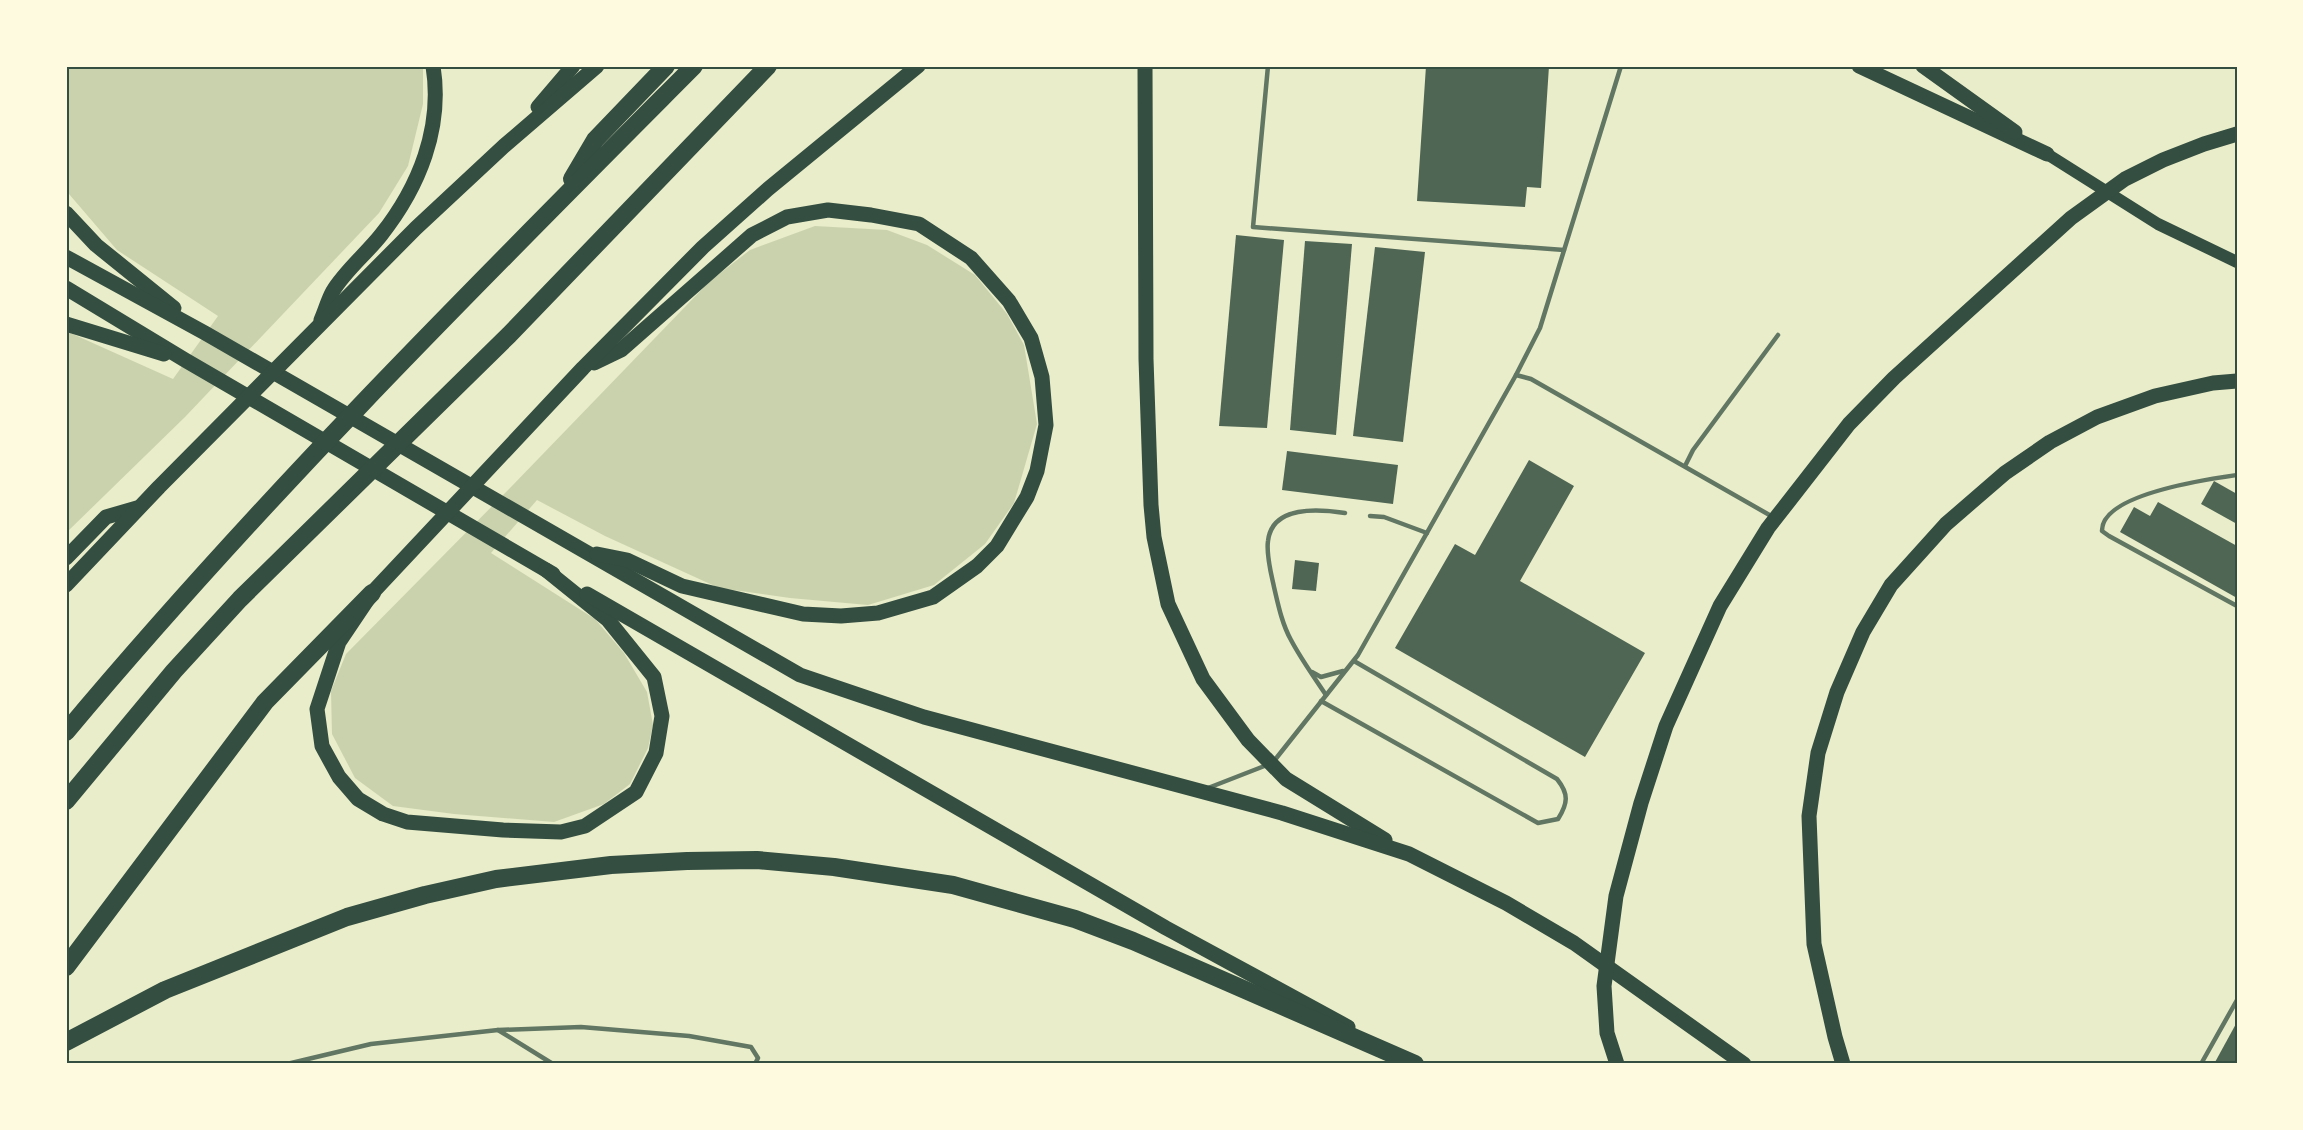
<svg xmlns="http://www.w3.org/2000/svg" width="2303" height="1130" viewBox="0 0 2303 1130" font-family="Quicksand,sans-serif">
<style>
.green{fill:#cad2ad}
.building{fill:#4f6655}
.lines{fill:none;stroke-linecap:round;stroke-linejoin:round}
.service{stroke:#617663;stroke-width:4.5}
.secondary{stroke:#344e41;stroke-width:12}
.primary{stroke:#344e41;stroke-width:15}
.motorway{stroke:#344e41;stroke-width:18}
.neatline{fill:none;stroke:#344e41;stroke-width:2}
</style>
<rect width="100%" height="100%" fill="#e9edc9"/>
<g class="green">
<polygon points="66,66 423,66 423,104 408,166 379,213 185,417 66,533 66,331 173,379 218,316 117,250 69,194 66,187"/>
<polygon points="815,226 887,230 927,245 975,275 1007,314 1024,345 1037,424 1014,503 985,544 934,585 868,605 790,598 719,588 605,536 537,500 491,553 595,619 624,653 647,692 653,725 648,748 630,784 604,804 554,822 454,814 393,806 355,778 332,734 331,691 346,654 511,487 710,281 750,250"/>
</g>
<g class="building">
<polygon points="1426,66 1549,66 1541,188 1527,187 1525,207 1417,201"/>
<polygon points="1236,235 1284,240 1267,428 1219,426"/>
<polygon points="1305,241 1352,244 1336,435 1290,430"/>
<polygon points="1375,247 1425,252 1403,442 1353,436"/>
<polygon points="1287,451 1398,465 1393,504 1282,490"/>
<polygon points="1529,460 1574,486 1520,581 1645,653 1585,757 1395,648 1455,544 1475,555"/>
<polygon points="2214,481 2237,494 2237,524 2201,504"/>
<polygon points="2158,502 2237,546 2237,598 2120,532 2134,507 2150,516"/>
<polygon points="1295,560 1319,563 1316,591 1292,589"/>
<polygon points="2237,1022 2237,1064 2214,1064"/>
</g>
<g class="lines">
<g class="service">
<polyline points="1268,66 1253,227 1564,250"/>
<polyline points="1621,66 1540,328 1516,375 1531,379 1773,517"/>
<polyline points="1685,466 1693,450 1778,335"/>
<path d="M2237 475C2209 479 2101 494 2102 531L2109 536 2237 606"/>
<polyline points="1370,516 1384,517 1427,533"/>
<polyline points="1312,672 1321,677 1343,671"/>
<path d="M1326 695C1314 677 1301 659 1291 640 1282 624 1278 604 1274 587 1271 573 1266 555 1268 541 1272 505 1319 509 1345 513"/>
<path d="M1321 701 1538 823 1558 819C1568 803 1569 794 1557 779L1354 661"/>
<polyline points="1274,761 1358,655 1516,375"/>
<polyline points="1208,788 1267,765"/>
<polyline points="498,1030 553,1064"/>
<polyline points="287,1064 371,1044 498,1030 581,1027 689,1036 751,1047 758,1058 755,1064"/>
<polyline points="2201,1064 2237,1000"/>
</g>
<polyline class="secondary" points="2047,154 2158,224 2237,262"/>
<g class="primary">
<polyline points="1145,66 1146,359 1151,505 1154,537 1168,604 1203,679 1248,740 1286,779 1385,840"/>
<polyline points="1859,66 2047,154"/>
<polyline points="1923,66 2015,132"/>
<polyline points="538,107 573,66"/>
<polyline points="66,213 96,245 174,308"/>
<polyline points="66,257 205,333 800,675 924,717 1282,813 1409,854 1506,903 1574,943 1744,1064"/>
<polyline points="66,288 185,360 553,574"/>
<path d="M321 320C325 311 328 300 333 291 345 271 366 254 381 235 419 187 443 128 433 66"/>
<polyline points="66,324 164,354"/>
<polyline points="594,363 621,350 752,235 787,217 828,210 871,215 919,224 971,258 1009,301 1031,338 1042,377 1046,425 1037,471 1027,497 997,546 977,566 933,597 878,613 841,616 803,614 682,586 627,560 597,554"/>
<polyline points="66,558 106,517 137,508"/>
<polyline points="546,570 608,620 654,677 662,716 656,753 636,792 585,826 561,832 503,830 407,822 383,814 358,799 339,777 322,746 317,709 339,642 372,593 583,368 703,247 768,189 918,66"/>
<polyline points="66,585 159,487 416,228 504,146 597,66"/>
<polyline points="587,594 1166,928 1348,1027"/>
<polyline points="1617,1064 1607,1033 1604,986 1616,896 1641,803 1666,726 1720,606 1768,528 1849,424 1894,378 2071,218 2125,179 2163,160 2204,144 2237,134"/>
<polyline points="1843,1064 1835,1037 1814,944 1809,816 1818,753 1837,692 1863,632 1891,585 1946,524 2005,473 2050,442 2097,417 2155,396 2213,383 2237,381"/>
</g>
<g class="motorway">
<polyline points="572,179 595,140 666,66"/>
<path d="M66 732C262 498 479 282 694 66"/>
<polyline points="66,801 174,671 240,599 509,335 768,66"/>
<polyline points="66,967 265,702 372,593"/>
<polyline points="66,1042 165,990 347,917 425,895 496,879 611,865 687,861 757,860 834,867 953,885 1075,919 1133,941 1415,1064"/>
</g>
</g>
<rect width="2303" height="1130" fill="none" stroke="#fefae0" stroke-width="135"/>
<rect x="68" y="68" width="2168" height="994" class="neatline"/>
</svg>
